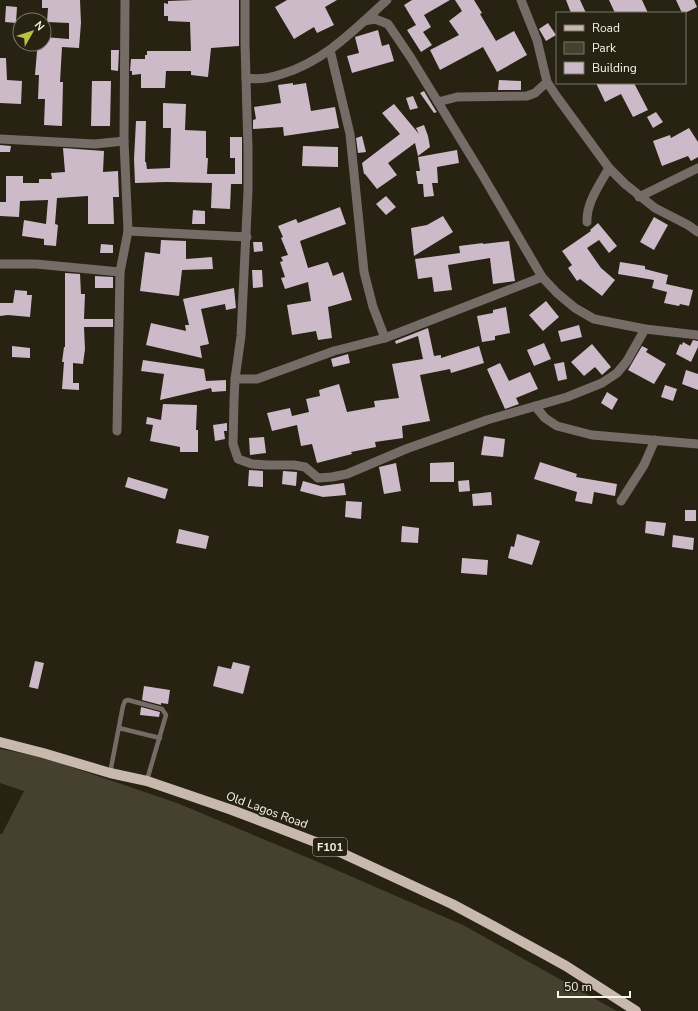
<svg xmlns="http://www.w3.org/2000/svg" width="698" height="1011" viewBox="0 0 698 1011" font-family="'Nunito Sans',sans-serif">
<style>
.green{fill:#46412e}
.building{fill:#ccbac8}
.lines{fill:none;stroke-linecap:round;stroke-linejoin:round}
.lane{stroke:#756c68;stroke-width:4.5}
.street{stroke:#756c68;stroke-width:9}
.primary{stroke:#c9b8ae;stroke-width:10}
.labels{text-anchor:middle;stroke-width:4;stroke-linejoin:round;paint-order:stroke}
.shield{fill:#272212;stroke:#b9b5a8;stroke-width:1}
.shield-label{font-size:11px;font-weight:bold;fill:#f7f4e9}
.street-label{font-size:12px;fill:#f7f4e9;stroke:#272212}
</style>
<rect width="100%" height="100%" fill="#272212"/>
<polygon class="green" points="0,749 42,757 177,803 311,859 463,925 617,1011 0,1011 0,834 2,834 24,791 0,783"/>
<g class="building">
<polygon points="42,0 80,0 81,23 79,48 62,47 60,82 63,82 62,126 44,125 45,99 38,99 39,75 35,75 37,51 22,49 23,44 44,44 44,37 69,39 69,23 47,22 48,8 42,8"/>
<polygon points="194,0 239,0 239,46 211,48 208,77 191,75 191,71 166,71 165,88 141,88 141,74 132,75 132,71 130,71 131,59 145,59 145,55 147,55 147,51 191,51 190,22 168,21 168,16 164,16 164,3 168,4 168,1"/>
<polygon points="287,0 337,0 325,7 334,25 317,33 314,27 294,39 275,7"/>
<polygon points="412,0 450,0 424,15 431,27 423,32 432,45 421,52 407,30 416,25 404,5"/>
<polygon points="455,0 474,0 482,13 480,14 496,41 514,31 527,55 497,72 483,47 440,70 430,50 459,35 449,21 462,11"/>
<polygon points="566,0 580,0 586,13 571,13"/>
<polygon points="609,0 642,0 648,13 615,13"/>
<polygon points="676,0 694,0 697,7 685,13 682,13"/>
<polygon points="6,6 17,7 16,23 5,22"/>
<polygon points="548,23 556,35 546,41 539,29"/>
<polygon points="378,30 382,46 389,44 394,61 352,73 347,56 359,53 355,37"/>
<polygon points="111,50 119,50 118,71 111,70"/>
<polygon points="0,58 6,58 7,80 22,81 21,104 0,103"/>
<polygon points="499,80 521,81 521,90 498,90"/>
<polygon points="92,81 111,81 110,126 91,126"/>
<polygon points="293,83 293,85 306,83 311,111 335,107 339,128 284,136 283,127 253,129 253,120 256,119 254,107 281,103 278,85"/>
<polygon points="596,83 634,83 648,110 633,117 621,94 605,102"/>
<polygon points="424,91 436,111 437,112 434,113 420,93"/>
<polygon points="413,96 418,108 410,110 406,98"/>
<polygon points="163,103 186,104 185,130 206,131 206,158 208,158 207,174 235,174 235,158 230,158 230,137 242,137 242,184 231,184 230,209 211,208 212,183 166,182 135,183 134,159 136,121 146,121 145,162 146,162 147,169 170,168 171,128 163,128"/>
<polygon points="394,104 419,134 416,128 424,125 428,136 430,147 418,156 415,143 388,163 397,175 377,189 365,174 364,174 362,163 400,134 382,113"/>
<polygon points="656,112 663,122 653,128 647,117"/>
<polygon points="689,128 698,142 698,157 691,161 688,156 662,166 653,141 670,135 671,138"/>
<polygon points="362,136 366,152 358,153 356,138"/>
<polygon points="0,145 11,146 10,152 0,152"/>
<polygon points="303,146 338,147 338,167 302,166"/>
<polygon points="63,148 104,151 103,172 118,171 119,197 113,197 114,224 88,224 88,196 57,198 55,224 58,225 56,246 44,245 44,239 22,236 24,220 46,224 48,200 20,201 19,217 0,216 0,202 6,202 6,176 23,176 23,183 39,183 39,179 52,179 51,173 65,172"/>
<polygon points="457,150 459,163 437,167 438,183 432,183 434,196 424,197 423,184 418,184 416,171 420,171 418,157"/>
<polygon points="386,196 396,207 386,215 376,204"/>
<polygon points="340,207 346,224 300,241 308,268 328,262 333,276 343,272 352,300 328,307 332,338 318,340 316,331 292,335 287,305 311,301 308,282 285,289 281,278 285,277 280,262 283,261 281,257 288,255 281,238 283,237 278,226 296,219 298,223"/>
<polygon points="193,210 205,211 205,224 192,224"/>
<polygon points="443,216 453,232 414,256 411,228 427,225"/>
<polygon points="654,217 668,225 654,250 640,242"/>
<polygon points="598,223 617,246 609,253 599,240 587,248 601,268 615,280 602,296 580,279 577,281 568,268 572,265 562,251 591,231 590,230"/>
<polygon points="161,240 186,241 186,259 212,257 213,269 182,270 179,296 140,291 145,252 160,254"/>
<polygon points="509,241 515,281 493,284 490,258 448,265 452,290 434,292 432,277 418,279 415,259 460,253 459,246 483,243 483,244"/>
<polygon points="253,242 262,242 263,251 254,252"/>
<polygon points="101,244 113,245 113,253 100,253"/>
<polygon points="620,262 645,266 645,269 668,275 666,284 693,290 689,306 680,304 679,306 664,303 667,292 652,288 654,280 618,274"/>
<polygon points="252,270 262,270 263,287 253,288"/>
<polygon points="65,273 80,274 81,294 85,294 84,319 113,319 113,327 84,327 85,349 83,364 73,363 73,383 79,383 79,390 62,389 64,362 62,362 64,347 65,347"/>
<polygon points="95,276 113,277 113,288 95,288"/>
<polygon points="234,288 236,308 226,310 225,304 201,309 209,344 200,346 202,358 146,345 151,323 186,331 185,325 189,325 183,299"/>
<polygon points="15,290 27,291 27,295 32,295 30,317 8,315 0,316 0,303 13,303"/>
<polygon points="546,301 559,317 543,331 529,315"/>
<polygon points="506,307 510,333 495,336 495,340 482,342 477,316 493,313 493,310"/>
<polygon points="579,325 582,337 561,342 558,331"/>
<polygon points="428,328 434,356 441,355 441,358 479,346 484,363 451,373 450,369 420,375 430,421 402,426 403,438 375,442 376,447 351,452 352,454 317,463 312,444 301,446 297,425 272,431 267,413 290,408 292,416 309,412 306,399 320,396 319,390 339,384 347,412 375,407 374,401 399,398 392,364 423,359 418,336 396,344 395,341"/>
<polygon points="693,340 698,341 698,347 691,362 676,354 680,344 682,345 683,342 690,346"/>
<polygon points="544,343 551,359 534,366 527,350"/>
<polygon points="592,344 611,367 602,375 595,367 584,376 571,362"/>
<polygon points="12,346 30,348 30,358 12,357"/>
<polygon points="642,346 648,349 646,352 666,364 654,384 628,370"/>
<polygon points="348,354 350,363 333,367 331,359"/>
<polygon points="143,360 204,369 206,381 226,380 226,391 212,392 211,388 160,400 164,374 141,371"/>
<polygon points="564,362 567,379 558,381 554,364"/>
<polygon points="500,363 509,381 530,372 538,389 516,398 519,404 505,409 487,369"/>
<polygon points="686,370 698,374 698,390 682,384"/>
<polygon points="665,385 677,389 673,401 661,397"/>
<polygon points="607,392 618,399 612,410 601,403"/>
<polygon points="163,404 197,405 196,430 198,430 198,452 180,452 180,447 150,441 153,425 146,424 147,417 161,420"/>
<polygon points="227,423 227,431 224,431 225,439 215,441 213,425"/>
<polygon points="484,436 505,439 503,457 481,455"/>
<polygon points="264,437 266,453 250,455 249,438"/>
<polygon points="454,462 454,482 430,482 430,463"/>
<polygon points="540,462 577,474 576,477 617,484 615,496 594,492 592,504 575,501 577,492 534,479"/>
<polygon points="396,463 401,491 384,494 379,467"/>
<polygon points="249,470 263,471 263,487 248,486"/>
<polygon points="283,471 297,472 296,486 282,484"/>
<polygon points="128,477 168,489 165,499 125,487"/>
<polygon points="469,480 470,491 459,492 458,481"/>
<polygon points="303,481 321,486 344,483 346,495 323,497 300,491"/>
<polygon points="491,492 492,505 473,506 472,494"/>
<polygon points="346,501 362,502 361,519 345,517"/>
<rect x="685" y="510" width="11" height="11"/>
<polygon points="646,521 666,523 664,536 645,533"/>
<polygon points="402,526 419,528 418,543 401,542"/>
<polygon points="179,529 209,536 206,549 176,543"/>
<polygon points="517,534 540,541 532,565 508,558 511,546 514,547"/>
<polygon points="673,535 694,538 693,550 672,547"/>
<polygon points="462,558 488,560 487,575 461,573"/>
<polygon points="35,661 44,663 38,689 29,687"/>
<polygon points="233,662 250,666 243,694 213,686 218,666 231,669"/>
<polygon points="144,686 170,690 168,704 161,703 161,705 142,700"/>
<polygon points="141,707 160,712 159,717 140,715"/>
</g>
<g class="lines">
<g class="lane">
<polyline points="119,728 160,738"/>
<polyline points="110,773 123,706 125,701 128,700 162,709 166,715 147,780"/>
</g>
<g class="street">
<polyline points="245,0 245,43 248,149 248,191 241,336 235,379 234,401 233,444 238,459 252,464 268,465 294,465 305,467 318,478 332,477 347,474 406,449 487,420 567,397 602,383 617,373 627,361 645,329"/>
<polyline points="521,0 537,40 547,82 557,97 609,168 625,184 655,208 688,225 698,232"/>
<polyline points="364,21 375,19 388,24 411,58 483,176 542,277 557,293 575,308 594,319 645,329 698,335"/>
<polyline points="330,50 350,134 364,272 373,307 385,338"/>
<path d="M246 78C258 80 270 78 282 74 325 61 355 29 387 0"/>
<polyline points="438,102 457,97 527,96 535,93 547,82"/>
<polyline points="0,139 95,144 124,141"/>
<polyline points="639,197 698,168"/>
<path d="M587 222C586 203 600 184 609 168"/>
<polyline points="128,231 247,237"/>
<polyline points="0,264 36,264 120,272"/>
<polyline points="235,379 257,379 334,351 385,338 542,277"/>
<polyline points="535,406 545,418 557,426 592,435 698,444"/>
<polyline points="117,431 120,272 128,231 124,141 125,0"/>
<polyline points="621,501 644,465 655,440"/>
</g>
<polyline class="primary" points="0,742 43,753 110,773 147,781 232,810 331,848 452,904 495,927 566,966 636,1011"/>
</g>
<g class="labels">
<rect class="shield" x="313" y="838" width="34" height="18" rx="3"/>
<g class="shield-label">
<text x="330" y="851">F101</text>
</g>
<g class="street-label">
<text transform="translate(267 810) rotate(20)" y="4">Old Lagos Road</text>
</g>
</g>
<rect x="556" y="12" width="130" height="72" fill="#272212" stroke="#7a7668"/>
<rect x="564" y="25" width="20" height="6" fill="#c9b8ae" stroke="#7a7668"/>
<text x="592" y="32" font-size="12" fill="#f7f4e9">Road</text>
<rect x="564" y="42" width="20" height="12" fill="#46412e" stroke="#7a7668"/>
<text x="592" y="52" font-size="12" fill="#f7f4e9">Park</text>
<rect x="564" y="62" width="20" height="12" fill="#ccbac8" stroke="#7a7668"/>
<text x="592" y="72" font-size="12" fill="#f7f4e9">Building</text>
<g transform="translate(32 32) rotate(51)"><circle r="19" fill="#272212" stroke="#7a7668"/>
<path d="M0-3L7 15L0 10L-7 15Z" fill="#bbc044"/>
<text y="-6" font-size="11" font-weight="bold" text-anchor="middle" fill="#f7f4e9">N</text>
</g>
<path d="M558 991v6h72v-6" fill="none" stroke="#f7f4e9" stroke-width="2"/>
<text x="564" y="991" font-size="12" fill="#f7f4e9" stroke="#272212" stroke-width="3" paint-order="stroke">50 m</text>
</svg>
